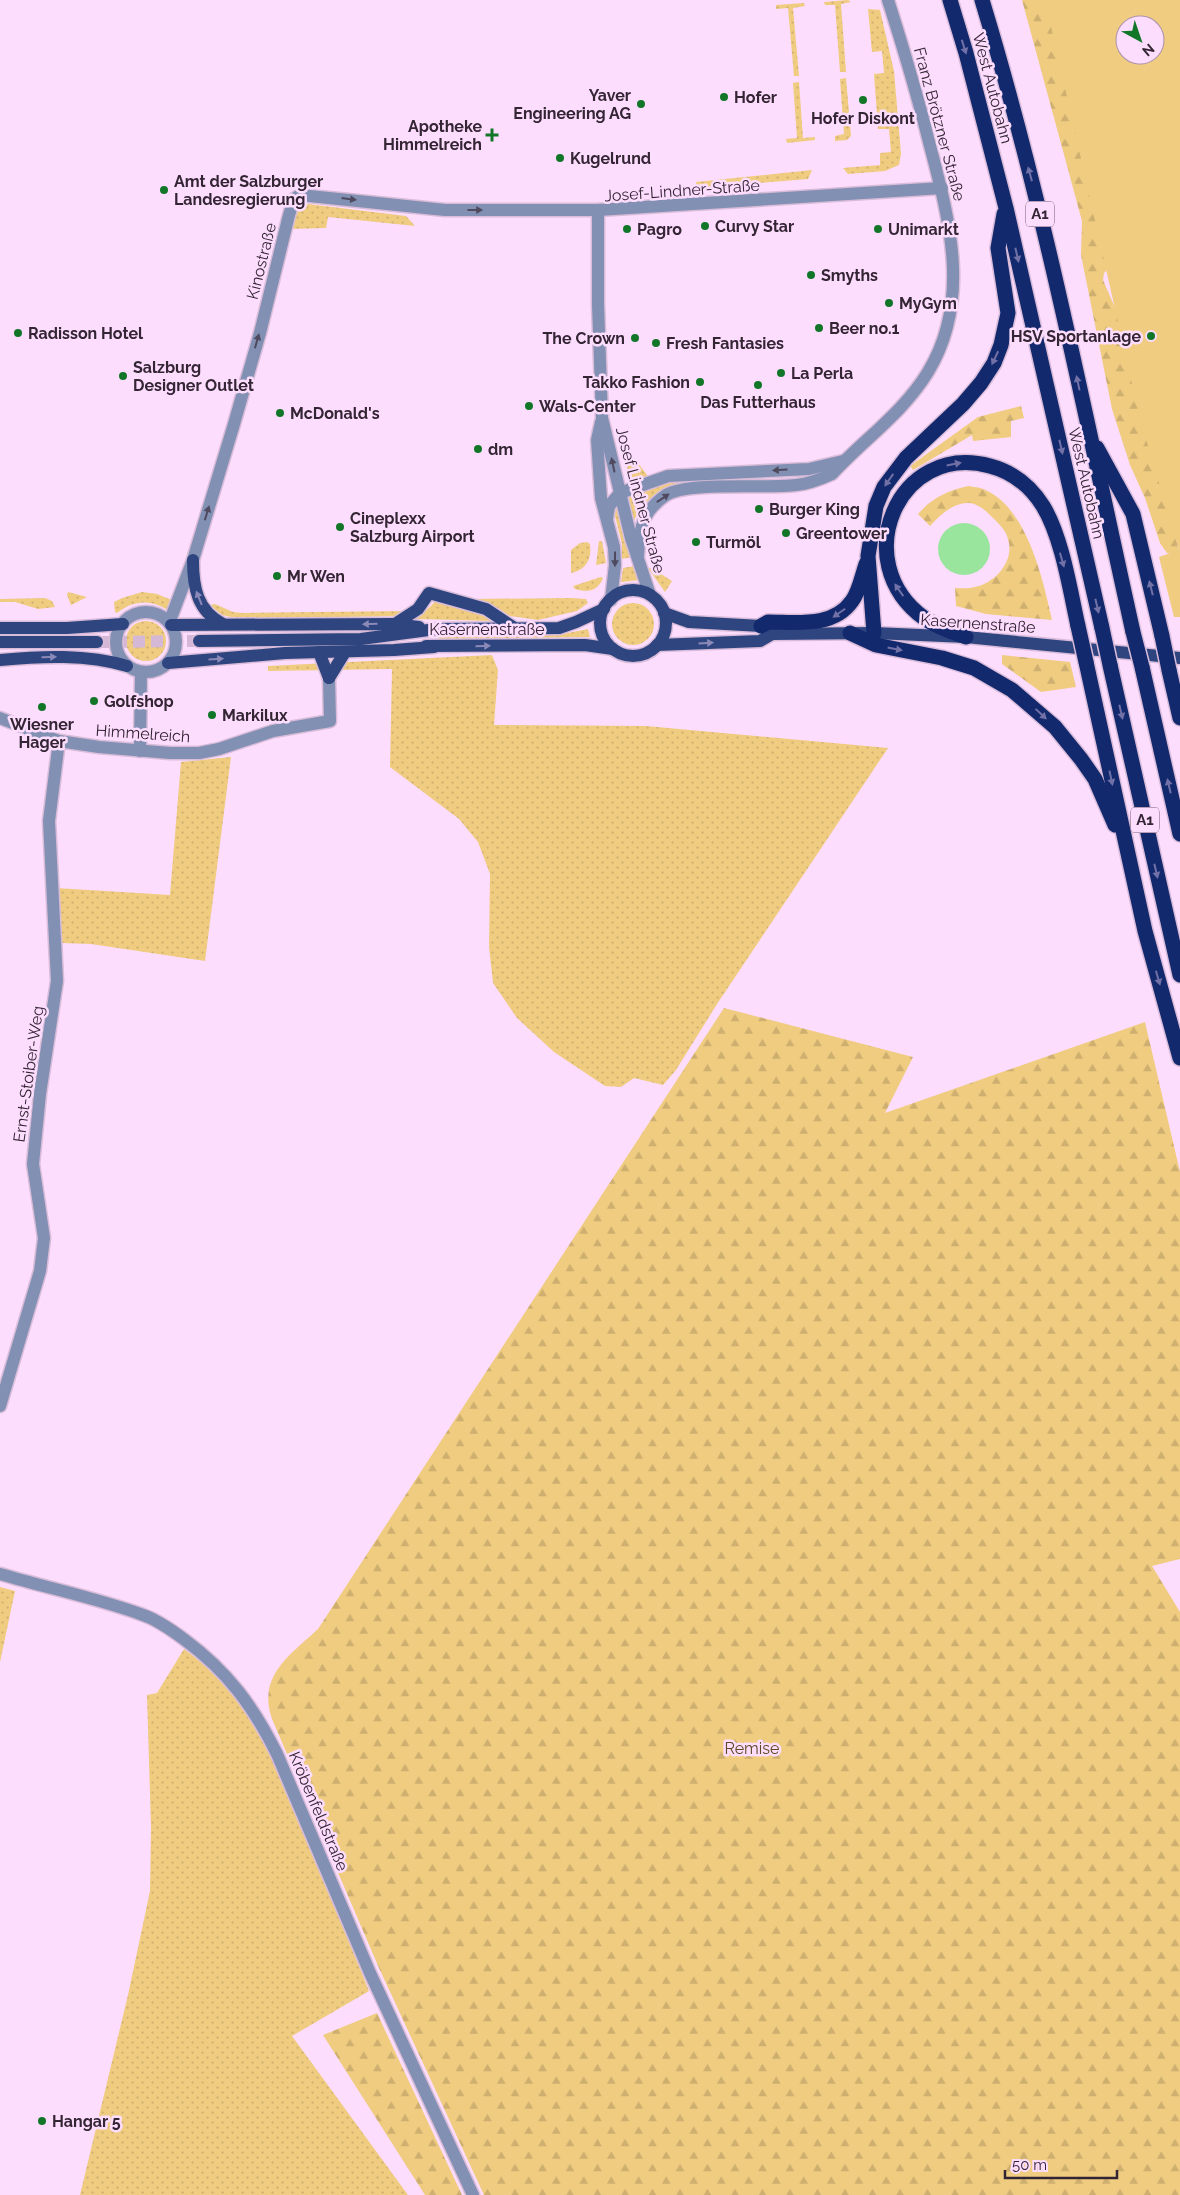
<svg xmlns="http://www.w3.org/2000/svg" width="1180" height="2195" viewBox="0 0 1180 2195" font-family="Raleway,sans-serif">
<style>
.green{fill:url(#green-dots)}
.forest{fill:url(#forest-firs)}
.pitch{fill:#efcc80;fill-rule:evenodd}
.water{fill:#9ae59e}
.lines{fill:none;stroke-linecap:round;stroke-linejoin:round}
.major-tunnel{stroke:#d5b8d5;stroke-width:12;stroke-dasharray:12 6;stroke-linecap:butt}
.minor-casing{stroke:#d9bcd9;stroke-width:15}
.major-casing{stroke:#d9bcd9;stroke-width:15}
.highway-casing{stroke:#d9bcd9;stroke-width:18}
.minor{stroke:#8190b3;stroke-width:12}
.major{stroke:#2e4580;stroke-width:12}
.highway{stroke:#13296d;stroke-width:15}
.highway-bridge-casing{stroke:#d9bcd9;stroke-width:18;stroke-linecap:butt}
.highway-bridge{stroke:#13296d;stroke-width:15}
.oneway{fill:#7171a7}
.oneway2{fill:#4f4a60}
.oneway3{fill:#8b89b8}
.poi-dot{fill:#117627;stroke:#fdddfd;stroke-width:2}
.labels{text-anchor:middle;stroke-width:5;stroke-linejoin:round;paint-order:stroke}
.shield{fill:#fdddfd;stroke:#705c70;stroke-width:1}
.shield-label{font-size:15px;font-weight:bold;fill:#342534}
.street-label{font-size:16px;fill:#342534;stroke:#fdddfd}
.poi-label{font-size:16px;font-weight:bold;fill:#342534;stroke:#fdddfd;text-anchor:start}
.park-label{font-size:16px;fill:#5d4b24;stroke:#fdddfd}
</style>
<defs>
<pattern id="green-dots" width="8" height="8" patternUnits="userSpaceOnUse" patternTransform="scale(1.25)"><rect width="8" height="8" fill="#efcc80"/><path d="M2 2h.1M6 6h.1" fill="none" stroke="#ceaf6f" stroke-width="1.8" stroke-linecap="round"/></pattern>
<pattern id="forest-firs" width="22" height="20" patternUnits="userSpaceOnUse" patternTransform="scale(1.25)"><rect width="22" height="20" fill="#efcc80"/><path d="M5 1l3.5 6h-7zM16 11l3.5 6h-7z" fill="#ceaf6f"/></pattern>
</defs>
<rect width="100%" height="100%" fill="#fdddfd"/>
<g class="green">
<polygon points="848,0 851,2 841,4 846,72 840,72 835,5 825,5 824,2"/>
<polygon points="804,3 805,6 793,8 799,76 794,76 788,8 776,9 776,5"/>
<polygon points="868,9 880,10 894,71 901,154 899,165 885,171 848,174 843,168 880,165 880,153 891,152 889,129 878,129 874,74 884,73 882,51 872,52"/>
<polygon points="846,78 851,136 847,140 835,141 835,136 844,134 840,79"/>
<polygon points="799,82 803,138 815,137 815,140 787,143 786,139 797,138 793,83"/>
<polygon points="812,170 808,179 697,188 696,182"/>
<polygon points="308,204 406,216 415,226 328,217 326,228 290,229 297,211"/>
<path d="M635 459 650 479 638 482C627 479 624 468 631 460Z"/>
<path d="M718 478V483C676 485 655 482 633 522L625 496 677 480Z"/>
<polygon points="615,506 617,507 632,557 621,559 622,544 613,508"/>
<polygon points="599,541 602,541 606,563 596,565"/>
<path d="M587 542 590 544C592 559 586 570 571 573V550L580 543Z"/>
<polygon points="635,566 641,580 621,582 623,568"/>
<polygon points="648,568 653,569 672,581 665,592"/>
<path d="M601 577 603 578C598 591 588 593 575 589L573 586Z"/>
<polygon points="68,592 87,597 71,605 67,595"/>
<path d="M142 592 157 594 172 600 169 611C151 599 134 600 117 613L115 612 114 602 122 598Z"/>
<polygon points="45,598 52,601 55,607 38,609 15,602 0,602 0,599"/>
<path d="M437 598C456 609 476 611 495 621L416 619 432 605Z"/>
<polygon points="570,598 586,599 588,603 577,611 538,620 510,616 498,608 472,599"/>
<circle cx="633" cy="624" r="21"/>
<polygon points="215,604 233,612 242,613 407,611 396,616 240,619 222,615 210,605"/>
<circle cx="146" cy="641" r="20"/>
<polygon points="588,629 590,637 439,639 438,637 558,635"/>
<polygon points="492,655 498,670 494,725 646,726 888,748 717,1004 676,1070 663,1085 634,1078 621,1087 605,1086 554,1052 517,1018 493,983 489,947 490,874 478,842 459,819 390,767 392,669 268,671 268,666"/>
<polygon points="231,757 205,961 91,944 61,943 56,888 170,895 181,762"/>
<polygon points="0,1587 15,1591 0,1662"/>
<path d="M184 1649C255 1700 279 1769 310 1847 330 1895 350 1943 369 1991L292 2036 408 2195H80L128 1995 150 1891 151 1827 147 1695 157 1693Z"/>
</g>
<g class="forest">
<polygon points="1022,0 1062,0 1115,262 1104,273 1103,280 1123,326 1180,555 1178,556 1167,553 1160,543 1145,498 1130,465 1112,409 1081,255 1082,221"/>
<polygon points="1021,406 1024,418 1011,421 1011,437 973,441 972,435 913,470 910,466 978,417"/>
<path d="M968 486C973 487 978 487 983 489 1027 506 1043 580 1052 620L986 614 956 606 955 588C961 588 969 589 975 587 995 583 1015 561 1008 539 1006 530 998 523 992 517 986 511 979 504 969 503 954 502 940 515 930 526L918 514C932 498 947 491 968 486Z"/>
<polygon points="1002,655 1070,662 1076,687 1041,692 1002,664"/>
<path d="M724 1008 913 1057 885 1113 1145 1022 1180 1172V1559L1152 1566 1180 1612V2195H484L379 1968 272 1719C257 1676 290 1655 318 1629Z"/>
<polygon points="377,2013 462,2195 425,2195 323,2035"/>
</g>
<path class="pitch" d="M1045 0H1180V617H1174L1159 557 1179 550 1140 419ZM1125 25H1155V55H1125Z"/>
<circle class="water" cx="964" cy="549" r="26"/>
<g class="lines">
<polyline class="major-tunnel" points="97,642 199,641"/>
<defs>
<g id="minor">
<polyline points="598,210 598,304 602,418 631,538 650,595"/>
<polyline points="601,422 597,440 601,498 614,547 615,565 611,600"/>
<polyline points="607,519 609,506 620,493 668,476 809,469 843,461"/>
<path d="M638 556C639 540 640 524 649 511 653 506 660 499 666 495 689 481 766 489 796 485 809 484 821 479 832 474 863 440 903 413 928 372 972 300 949 218 929 142 917 94 903 47 888 0"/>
<circle cx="146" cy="642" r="30"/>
<polyline points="169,623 193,560 234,424 260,333 289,215 294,199 300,195 445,210 598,210 942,188"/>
<polyline points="0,718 59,741 99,747 170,753 199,753 219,749 273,731 330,721 329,678"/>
<polyline points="140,751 141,672"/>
<polyline points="0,1406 40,1271 44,1238 33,1164 40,1094 57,981 49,821 59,741"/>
<path d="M0 1574C47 1588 97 1598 143 1615 158 1620 173 1631 185 1640 228 1672 253 1706 277 1754L370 1973 473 2195"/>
</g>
<g id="major">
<path d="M193 560C193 587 197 611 223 624"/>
<circle cx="633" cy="623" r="33"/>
<polyline points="664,613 689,622 761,626 768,631"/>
<polyline points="395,624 418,609 429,593 486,609 516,629"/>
<polyline points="171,625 394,624 419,627"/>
<polyline points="0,628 67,628 123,624"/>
<polyline points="199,641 361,639 436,629 559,628 576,622 604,609"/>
<polyline points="0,642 97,642"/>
<polyline points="657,645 760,641 772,634 874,633 966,637 1180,658"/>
<polyline points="426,646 585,645 613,649"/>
<polyline points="319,652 329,678"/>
<path d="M0 660C41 656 87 654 127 666"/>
<polyline points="168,663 285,653 394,650 434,647"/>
<polyline points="329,678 345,652"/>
</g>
<g id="highway">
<polyline points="950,0 966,53 1006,208 1102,628"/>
<path d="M982 0C1045 207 1086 421 1133 632"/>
<polyline points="1097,448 1133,514 1162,636"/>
<path d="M761 626 768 622C797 622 833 628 852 601 859 592 862 576 866 564"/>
<polyline points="850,633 876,645 942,658 974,668 1012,690 1055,727 1081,759 1095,779 1115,825"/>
<polyline points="874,633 868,556 876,506 884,487 906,458 963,404 981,383 994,363 1001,345 1008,313 998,248 1004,214"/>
<path d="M966 637C952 632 936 627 924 618 847 562 898 441 990 466 1013 472 1031 487 1043 506 1062 537 1070 590 1078 626"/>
<polyline points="1086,662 1145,931 1180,1058"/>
<polyline points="1110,665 1180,975"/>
<polyline points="1142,667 1180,834"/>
<polyline points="1169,670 1180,718"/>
</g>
</defs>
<use href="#minor" class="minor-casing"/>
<use href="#major" class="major-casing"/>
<use href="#highway" class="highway-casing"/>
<use href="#minor" class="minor"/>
<use href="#major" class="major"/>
<use href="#highway" class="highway"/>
<defs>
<g id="highway-bridge">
<polyline points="1078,626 1086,662"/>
<polyline points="1102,628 1110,665"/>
<polyline points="1133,632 1142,667"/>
<polyline points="1162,636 1169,670"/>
</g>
</defs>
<use href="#highway-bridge" class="highway-bridge-casing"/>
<use href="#highway-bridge" class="highway-bridge"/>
</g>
<defs><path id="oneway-solid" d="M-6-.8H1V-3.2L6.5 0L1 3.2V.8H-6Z" transform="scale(1.25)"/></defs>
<g class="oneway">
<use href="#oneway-solid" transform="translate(964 47) rotate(73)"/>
<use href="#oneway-solid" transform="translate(1030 174) rotate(-105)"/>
<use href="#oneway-solid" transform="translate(1017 255) rotate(77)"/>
<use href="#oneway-solid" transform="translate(995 358) rotate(115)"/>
<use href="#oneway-solid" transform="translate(1078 383) rotate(-102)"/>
<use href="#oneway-solid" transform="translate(1061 447) rotate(77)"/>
<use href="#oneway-solid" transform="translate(954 464) rotate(-11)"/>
<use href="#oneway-solid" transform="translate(889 480) rotate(125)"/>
<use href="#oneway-solid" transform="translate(1062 560) rotate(74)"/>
<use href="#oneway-solid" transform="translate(1151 588) rotate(-104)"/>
<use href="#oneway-solid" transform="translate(899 590) rotate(-125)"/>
<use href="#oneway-solid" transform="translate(1097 606) rotate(77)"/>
<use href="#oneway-solid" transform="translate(839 613) rotate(145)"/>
<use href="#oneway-solid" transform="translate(895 649) rotate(11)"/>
<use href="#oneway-solid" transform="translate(1121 712) rotate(77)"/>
<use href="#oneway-solid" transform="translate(1041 714) rotate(43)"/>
<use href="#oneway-solid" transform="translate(1111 778) rotate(78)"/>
<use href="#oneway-solid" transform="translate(1169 786) rotate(-103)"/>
<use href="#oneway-solid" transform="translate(1156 871) rotate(77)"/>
<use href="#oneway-solid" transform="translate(1158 978) rotate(74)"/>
</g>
<g class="oneway2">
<use href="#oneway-solid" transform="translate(349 199) rotate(7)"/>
<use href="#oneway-solid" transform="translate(475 210)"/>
<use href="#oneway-solid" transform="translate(257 341) rotate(-74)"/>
<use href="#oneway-solid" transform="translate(613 465) rotate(-102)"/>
<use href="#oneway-solid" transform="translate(780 470) rotate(177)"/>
<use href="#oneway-solid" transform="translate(663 498) rotate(-34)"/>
<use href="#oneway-solid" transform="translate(207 513) rotate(-73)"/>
<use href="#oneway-solid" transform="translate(615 559) rotate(90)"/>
</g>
<g class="oneway3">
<use href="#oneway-solid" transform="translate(199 598) rotate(-112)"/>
<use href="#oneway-solid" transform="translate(370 624) rotate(179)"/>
<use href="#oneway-solid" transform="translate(706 643) rotate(-3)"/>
<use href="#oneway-solid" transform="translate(483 646) rotate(-1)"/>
<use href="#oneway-solid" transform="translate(49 657) rotate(-1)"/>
<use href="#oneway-solid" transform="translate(216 659) rotate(-4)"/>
</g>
<g class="poi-dot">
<circle cx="724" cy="97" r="5"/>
<circle cx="863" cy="100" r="5"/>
<circle cx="641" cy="104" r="5"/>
<path d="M489.5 127.5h5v5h5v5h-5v5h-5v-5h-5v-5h5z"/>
<circle cx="560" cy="158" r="5"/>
<circle cx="164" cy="190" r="5"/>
<circle cx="705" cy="226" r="5"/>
<circle cx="627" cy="229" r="5"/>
<circle cx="878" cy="229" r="5"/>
<circle cx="811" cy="275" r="5"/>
<circle cx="889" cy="303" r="5"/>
<circle cx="819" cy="328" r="5"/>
<circle cx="18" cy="333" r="5"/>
<circle cx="1151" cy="336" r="5"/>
<circle cx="635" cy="338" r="5"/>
<circle cx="656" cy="343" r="5"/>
<circle cx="781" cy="373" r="5"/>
<circle cx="123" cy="376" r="5"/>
<circle cx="700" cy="382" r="5"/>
<circle cx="758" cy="385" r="5"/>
<circle cx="529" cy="406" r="5"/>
<circle cx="280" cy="413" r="5"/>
<circle cx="478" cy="449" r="5"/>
<circle cx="759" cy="509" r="5"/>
<circle cx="340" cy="527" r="5"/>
<circle cx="786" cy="533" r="5"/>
<circle cx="696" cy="542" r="5"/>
<circle cx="277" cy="576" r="5"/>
<circle cx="94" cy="701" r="5"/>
<circle cx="42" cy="707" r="5"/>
<circle cx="212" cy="715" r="5"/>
<circle cx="42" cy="2121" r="5"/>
</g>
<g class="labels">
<g class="shield">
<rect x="1026" y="201.5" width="28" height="25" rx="4"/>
<rect x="1131" y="807.5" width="28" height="25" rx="4"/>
</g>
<g class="shield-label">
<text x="1040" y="219">A1</text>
<text x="1145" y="825">A1</text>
</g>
<g class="street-label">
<text transform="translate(993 88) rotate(75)" y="6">West Autobahn</text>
<text transform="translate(940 124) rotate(75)" y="6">Franz Brötzner Straße</text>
<text transform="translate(682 190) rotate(-4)" y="6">Josef-Lindner-Straße</text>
<text transform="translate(261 261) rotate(-76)" y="6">Kinostraße</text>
<text transform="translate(1087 483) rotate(77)" y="6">West Autobahn</text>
<text transform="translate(641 500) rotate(75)" y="6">Josef Lindner Straße</text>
<text transform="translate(978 623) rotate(4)" y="6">Kasernenstraße</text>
<text x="487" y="635">Kasernenstraße</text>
<text transform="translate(143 733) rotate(4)" y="6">Himmelreich</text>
<text transform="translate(28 1074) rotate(-82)" y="6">Ernst-Stoiber-Weg</text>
<text transform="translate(319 1811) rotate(67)" y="6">Kröbenfeldstraße</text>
</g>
<g class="poi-label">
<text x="631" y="101" text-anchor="end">Yaver<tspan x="631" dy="18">Engineering AG</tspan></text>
<text x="734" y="103">Hofer</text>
<text x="863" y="124" text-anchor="middle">Hofer Diskont</text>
<text x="482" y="132" text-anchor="end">Apotheke<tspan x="482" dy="18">Himmelreich</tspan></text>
<text x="570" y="164">Kugelrund</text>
<text x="174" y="187">Amt der Salzburger<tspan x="174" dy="18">Landesregierung</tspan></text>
<text x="715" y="232">Curvy Star</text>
<text x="637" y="235">Pagro</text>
<text x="888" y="235">Unimarkt</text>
<text x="821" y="281">Smyths</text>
<text x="899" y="309">MyGym</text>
<text x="829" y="334">Beer no.1</text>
<text x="28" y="339">Radisson Hotel</text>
<text x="1141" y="342" text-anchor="end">HSV Sportanlage</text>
<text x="625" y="344" text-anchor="end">The Crown</text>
<text x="666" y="349">Fresh Fantasies</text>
<text x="133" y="373">Salzburg<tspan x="133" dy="18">Designer Outlet</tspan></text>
<text x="791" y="379">La Perla</text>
<text x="690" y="388" text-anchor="end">Takko Fashion</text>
<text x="758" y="408" text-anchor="middle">Das Futterhaus</text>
<text x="539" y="412">Wals-Center</text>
<text x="290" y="419">McDonald's</text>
<text x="488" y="455">dm</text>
<text x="769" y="515">Burger King</text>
<text x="350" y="524">Cineplexx<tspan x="350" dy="18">Salzburg Airport</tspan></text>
<text x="796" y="539">Greentower</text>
<text x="706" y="548">Turmöl</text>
<text x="287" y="582">Mr Wen</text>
<text x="104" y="707">Golfshop</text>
<text x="222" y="721">Markilux</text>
<text x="42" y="730" text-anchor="middle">Wiesner<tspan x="42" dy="18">Hager</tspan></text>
<text x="52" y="2127">Hangar 5</text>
</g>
<g class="park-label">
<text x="752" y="1754">Remise</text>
</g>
</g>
<g transform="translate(1140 40) rotate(140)"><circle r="24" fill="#fdddfd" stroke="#ad93ad"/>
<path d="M0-4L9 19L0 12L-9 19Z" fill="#117627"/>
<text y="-8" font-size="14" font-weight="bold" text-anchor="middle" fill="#342534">N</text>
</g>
<path d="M1005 2170v8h112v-8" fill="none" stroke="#342534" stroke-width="2.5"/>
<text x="1012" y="2170" font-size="15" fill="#342534" stroke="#fdddfd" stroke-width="4" paint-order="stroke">50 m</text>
</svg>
